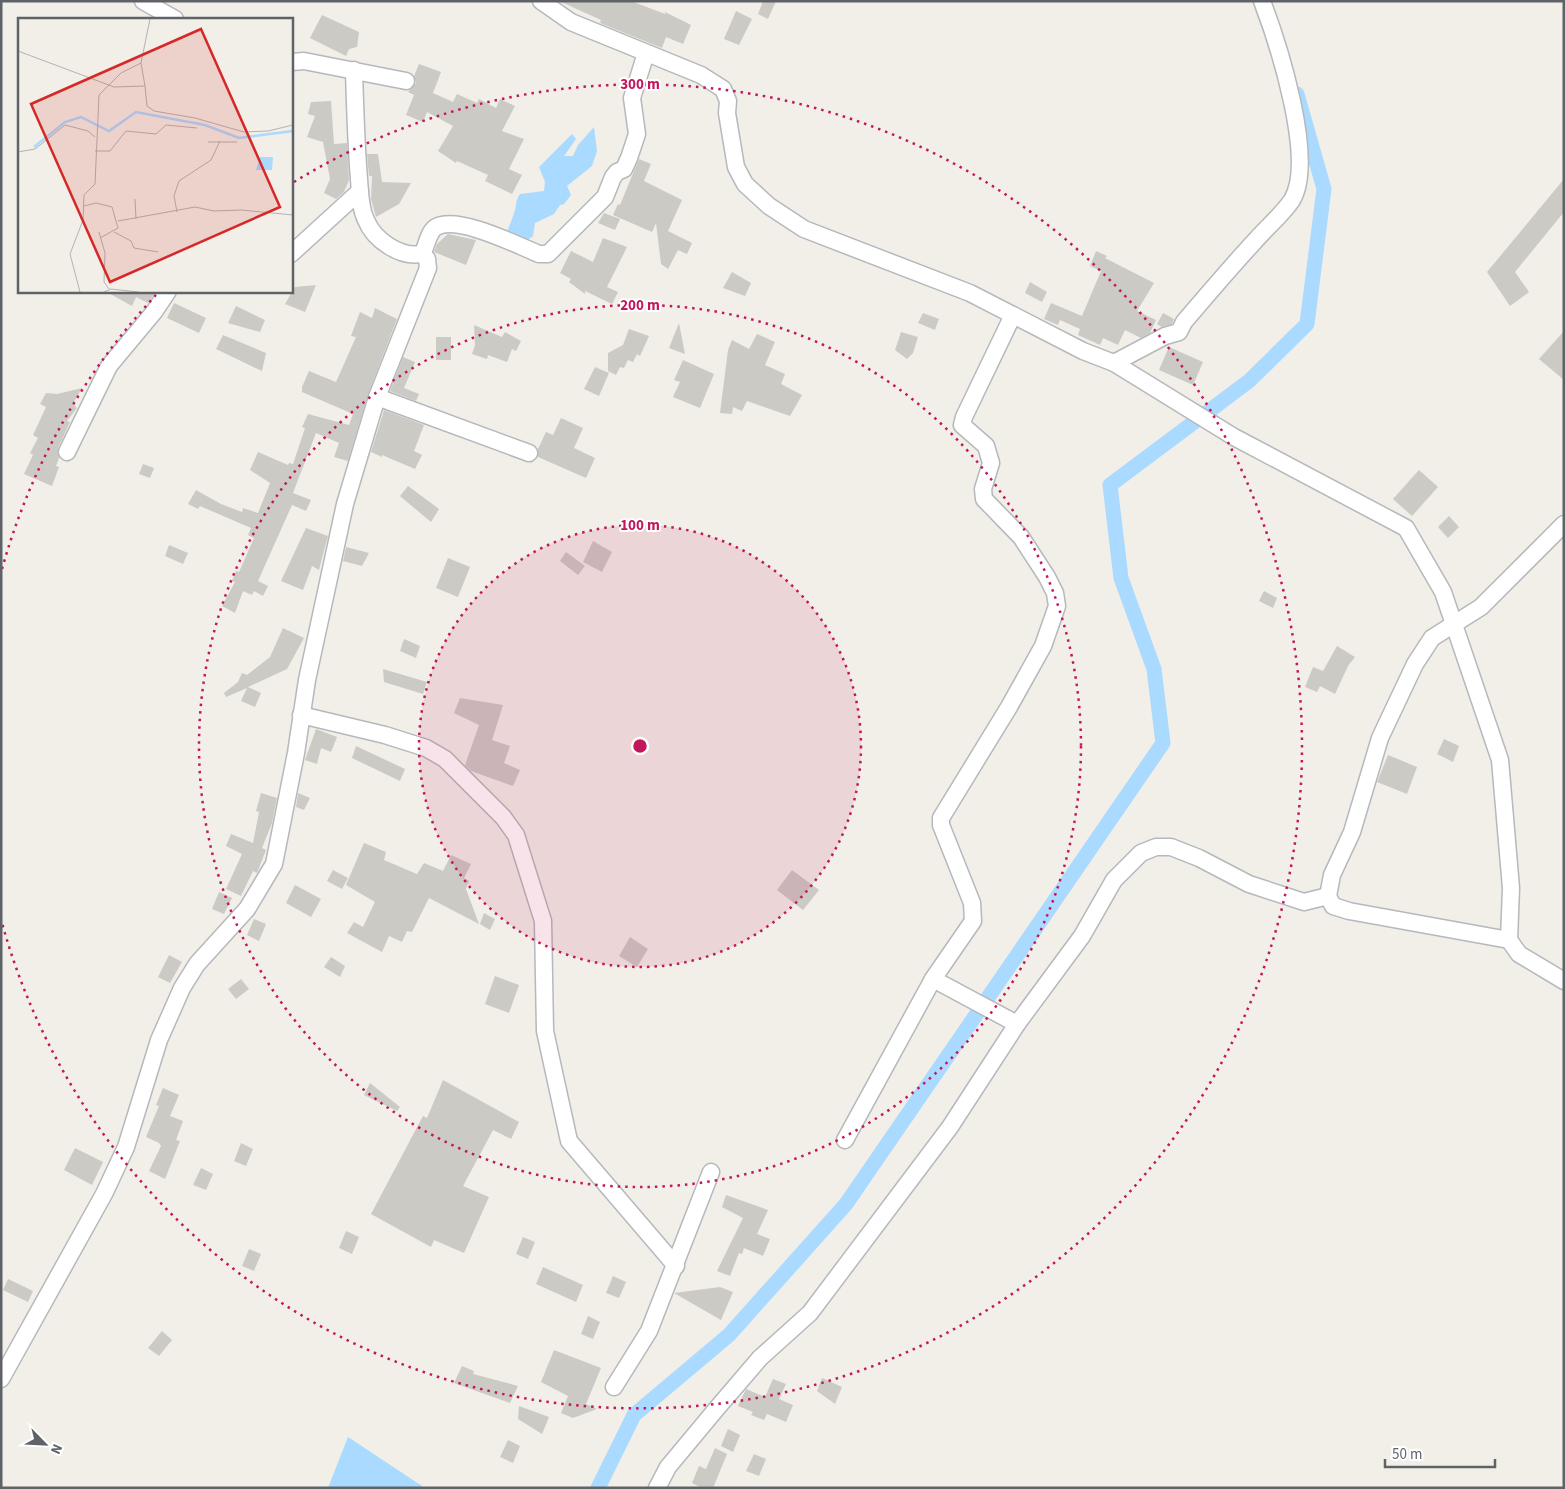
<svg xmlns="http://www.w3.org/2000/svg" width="1565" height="1489" viewBox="0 0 1565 1489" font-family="'Source Sans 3',sans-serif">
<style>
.water{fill:#aadaff}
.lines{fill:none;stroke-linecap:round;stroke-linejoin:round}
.canal{stroke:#aadaff;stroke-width:15}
.building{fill:#cccac5}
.minor-casing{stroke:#b5b8bc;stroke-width:19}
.minor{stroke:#fff;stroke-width:16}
.ring{fill:none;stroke:#c2185b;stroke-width:2.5;stroke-dasharray:2.5 5}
.inset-river{fill:none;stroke:#aadaff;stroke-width:2.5}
.inset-road{fill:none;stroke:#b3b3b1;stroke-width:1}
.view{fill:#d62828;fill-opacity:0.15;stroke:#d62828;stroke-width:2.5}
.inset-edge{fill:none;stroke:#5f6368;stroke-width:2.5}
.centre{fill:#c2185b;stroke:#fff;stroke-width:2.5}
.ring-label{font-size:15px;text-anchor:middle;font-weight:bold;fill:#c2185b;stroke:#fff;stroke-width:4;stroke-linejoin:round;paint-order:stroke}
</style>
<rect width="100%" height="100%" fill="#f1efe8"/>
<g class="water">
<path d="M594 127 597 151 592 166 567 186 571 195 564 204 560 205 554 214 535 223 533 236 519 246 505 240C507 230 511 223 514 213 517 206 515 201 520 194L544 191 545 182 539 167 572 134 576 139 564 156H573L578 145Z"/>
<polygon points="348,1437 422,1486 423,1488 328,1488"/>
</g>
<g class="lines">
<polyline class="canal" points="598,1488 634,1415 729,1335 846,1204 1163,743 1154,669 1121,578 1110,485 1249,381 1307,324 1324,189 1297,94"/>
</g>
<g class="building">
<polygon points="559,1 631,1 665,14 665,12 691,25 683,44 666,37 662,48 600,23 601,20"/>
<polygon points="763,1 776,1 768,19 758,14"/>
<polygon points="736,11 752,19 739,45 724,39"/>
<polygon points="322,15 359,32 357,47 349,49 346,56 310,38"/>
<polygon points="419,64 441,72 433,93 453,102 457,94 477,103 479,99 496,108 500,99 515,106 502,131 524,139 509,169 522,175 512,194 485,181 488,175 457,161 456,163 438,151 453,126 427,112 423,122 406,115 414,95 408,92 416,83 414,76"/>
<polygon points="331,101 334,144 347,143 349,180 344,192 336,199 324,193 330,179 323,142 307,137 315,116 308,114 311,102"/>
<polygon points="367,154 378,154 382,182 411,183 399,204 376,217 371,199 372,176 369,176"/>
<polygon points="639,159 651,164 644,181 682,200 668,231 692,243 687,254 678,250 668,269 661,264 656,223 652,232 613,215 618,204 620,205"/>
<polygon points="1564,179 1564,212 1515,272 1529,292 1510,306 1487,272"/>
<polygon points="604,213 620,219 615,230 598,223"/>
<polygon points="448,234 476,240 466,265 434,252 437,244"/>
<polygon points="603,238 627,247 607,287 618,292 612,304 585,291 585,294 569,282 571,279 560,273 571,251 593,262"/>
<polygon points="1096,251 1107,256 1105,258 1154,283 1137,311 1156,320 1150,333 1141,338 1125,330 1118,345 1103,338 1100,345 1078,335 1080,329 1060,320 1058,325 1044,319 1051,303 1082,316 1101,271 1090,266"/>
<polygon points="732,272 751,283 745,296 723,288"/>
<polygon points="1030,282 1047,292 1042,302 1025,293"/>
<polygon points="316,285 305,312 285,304 295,287"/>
<polygon points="105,291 156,291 148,303 136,297 132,306"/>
<polygon points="174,303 206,318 199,333 167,318"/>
<polygon points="236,306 265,320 260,332 228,323"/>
<polygon points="375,308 397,319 368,394 348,461 334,457 339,443 316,433 293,493 311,500 306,511 292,505 258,581 268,586 263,596 254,591 252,595 243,591 235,613 222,606 235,582 232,581 236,571 239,572 254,538 248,535 251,528 200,506 198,509 188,504 196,490 221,504 242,512 243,508 258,513 270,483 250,470 258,452 288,465 289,463 293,464 305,428 302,427 308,414 349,425 353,414 302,392 302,387 309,371 336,382 356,337 351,336 360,312 372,318"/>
<polygon points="923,313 939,319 935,330 918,323"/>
<polygon points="1163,313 1174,319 1172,324 1162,327 1157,324"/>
<polygon points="679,323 685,354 669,348"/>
<polygon points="474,325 502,337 505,332 521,341 516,351 512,349 507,362 488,355 487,359 472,354 475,345"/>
<polygon points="629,329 649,336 640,356 637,354 633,362 628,360 624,368 620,367 616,375 608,371 608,353 623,345"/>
<polygon points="1564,331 1564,380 1539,359"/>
<polygon points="901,332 918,337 913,353 907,359 895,350"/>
<polygon points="757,334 775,342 765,365 785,374 781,384 802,395 790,416 747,401 742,411 733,407 732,414 720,413 728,350 732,340 749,349"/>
<polygon points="223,335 266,353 262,371 216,349"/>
<rect x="436" y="337" width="15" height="23"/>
<polygon points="1169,347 1203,362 1193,385 1159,370"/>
<polygon points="403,357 415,362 404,388 419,394 416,401 390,391"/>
<polygon points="683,360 714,374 700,408 673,397 680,382 674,380"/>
<polygon points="595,367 609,373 599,396 584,389"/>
<polygon points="82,388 73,404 77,408 67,421 70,422 58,448 59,458 56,466 59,467 52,486 24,474 33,455 30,453 38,438 33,435 46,407 40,404 46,393 57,394"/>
<polygon points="384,410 424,425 414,451 422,455 415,469 382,455 382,457 371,452"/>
<polygon points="561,418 583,428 574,448 595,458 586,478 538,457 538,449 546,432 553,435"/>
<polygon points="143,464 154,468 150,478 139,474"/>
<polygon points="1419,470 1438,487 1412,516 1393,499"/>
<polygon points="408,486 439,509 431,522 400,496"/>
<polygon points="1449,516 1459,527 1448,538 1438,527"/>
<polygon points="306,528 328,536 319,570 312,566 303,590 281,581"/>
<polygon points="593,541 612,552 602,572 583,562"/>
<polygon points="169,545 188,553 183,564 165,556"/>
<polygon points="346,547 369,553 362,566 343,561"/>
<polygon points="566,552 585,566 578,575 560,561"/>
<polygon points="448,558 470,567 458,597 436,588"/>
<polygon points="1264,591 1277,598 1273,608 1259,601"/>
<polygon points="283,628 304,638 287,669 248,687 261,693 255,707 241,701 247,688 226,697 224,693 238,682 242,673 247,675 270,657"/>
<polygon points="404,639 420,646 416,658 400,651"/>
<polygon points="1337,646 1355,657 1348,666 1335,694 1320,686 1317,692 1305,687 1313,667 1323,671"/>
<polygon points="383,669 427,682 423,694 384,682"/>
<polygon points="460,698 503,705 492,740 510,746 504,763 520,770 513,786 471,771 465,765 479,725 454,713"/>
<polygon points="316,729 337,737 331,752 321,748 317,764 305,760"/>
<polygon points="1444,739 1459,746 1453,762 1437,754"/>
<polygon points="356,746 405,769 400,781 352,758"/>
<polygon points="1388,755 1417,767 1407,794 1377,782"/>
<polygon points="261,793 277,798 272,823 262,848 266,850 257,873 253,871 241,896 226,889 242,854 226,846 231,834 253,843 259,812 256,811"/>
<polygon points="298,793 310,798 304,810 296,807"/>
<polygon points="364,843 386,852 384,860 417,874 424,863 443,871 451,855 471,864 464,878 469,881 466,889 479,924 429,898 412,932 407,931 402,942 389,936 382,952 347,933 354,922 363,927 375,902 346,885"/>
<polygon points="333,870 348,878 342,889 327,881"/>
<polygon points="792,870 819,890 803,910 777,890"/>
<polygon points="295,885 321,899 311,917 286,903"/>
<polygon points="219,892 232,898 224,914 212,909"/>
<polygon points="484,913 495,919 490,930 480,924"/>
<polygon points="254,919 266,924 259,941 247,935"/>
<polygon points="630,937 648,949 637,967 619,956"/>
<polygon points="169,955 182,962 170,983 158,977"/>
<polygon points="331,957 345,966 340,977 324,967"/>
<polygon points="495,976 519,985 509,1013 485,1004"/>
<polygon points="241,979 249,989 236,999 228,989"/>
<polygon points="443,1080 519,1122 511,1139 493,1130 463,1186 489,1197 464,1253 434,1240 431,1247 371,1214 423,1116 427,1118"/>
<polygon points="370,1083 400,1107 397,1111 364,1095"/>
<polygon points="163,1088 179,1095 170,1116 183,1121 176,1140 180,1141 165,1179 149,1171 161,1146 159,1143 146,1137 159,1106 156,1105"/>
<polygon points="241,1143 253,1149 246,1166 234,1161"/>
<polygon points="75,1148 103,1162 92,1185 64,1170"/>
<polygon points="201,1168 213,1174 206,1190 193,1185"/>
<polygon points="726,1195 768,1210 757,1234 770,1239 763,1256 744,1248 742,1254 739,1253 730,1276 717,1271 743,1218 722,1207"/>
<polygon points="346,1231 359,1237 352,1254 339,1248"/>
<polygon points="523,1237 535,1242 528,1259 516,1254"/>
<polygon points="249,1249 261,1254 254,1271 242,1266"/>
<polygon points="543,1267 583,1285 576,1302 536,1284"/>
<polygon points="613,1276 626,1282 619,1298 606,1293"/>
<polygon points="8,1279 33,1291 28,1302 3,1290"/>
<polygon points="720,1287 733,1292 721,1320 674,1293"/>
<polygon points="588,1316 600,1322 593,1339 581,1334"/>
<polygon points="162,1331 172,1340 159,1356 148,1348"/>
<polygon points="554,1350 601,1368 586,1404 597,1409 573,1418 561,1413 568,1396 541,1382"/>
<polygon points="462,1366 474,1371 473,1374 518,1386 510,1403 454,1383"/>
<polygon points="822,1378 842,1387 835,1404 817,1391"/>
<polygon points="773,1379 786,1384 779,1399 793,1405 786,1422 767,1414 764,1420 751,1415 753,1412 738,1406 746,1389 765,1397"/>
<polygon points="519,1406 549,1417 542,1434 518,1419"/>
<polygon points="728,1429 740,1435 733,1452 721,1446"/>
<polygon points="508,1440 520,1446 513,1463 500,1457"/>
<polygon points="715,1448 727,1454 713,1488 702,1488 692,1483 699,1466 706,1469"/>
<polygon points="754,1454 766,1459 759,1476 746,1471"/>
</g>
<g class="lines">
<defs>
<g id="minor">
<polyline points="143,1 175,19"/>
<polyline points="541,1 571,22 701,75 723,89 728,101 727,113 736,167 745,184 769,206 804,229 970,293 1083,351 1114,363 1234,437 1406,528 1443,592 1500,760 1511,888 1509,940 1519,954 1564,981"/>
<polyline points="291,62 304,61 406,81"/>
<path d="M354 70C355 106 356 143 359 179 360 192 360 208 366 220 374 240 400 258 422 254 427 246 428 232 436 227 458 215 517 245 539 254H548L605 197 613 177 617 172 624 169 629 158 637 134 632 98 646 53"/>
<polyline points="291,254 360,191"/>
<path d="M1114 363 1165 336 1179 332 1184 322C1207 295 1230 268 1254 242 1266 228 1282 215 1292 200 1316 160 1278 43 1262 1"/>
<polyline points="377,397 529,453"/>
<polyline points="67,452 109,366 154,312 168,291"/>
<polyline points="301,715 385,735 426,748 445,759 503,817 516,835 543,921 545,1031 569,1141 676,1266"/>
<polyline points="1509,940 1349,911 1333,906 1328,896 1332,875 1352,832 1380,738 1415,664 1432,638 1481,607 1564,524"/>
<polyline points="933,979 1017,1024"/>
<polyline points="845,1140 933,979 973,921 972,903 941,825 941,818 1009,707 1043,646 1057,606 1055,593 1047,577 1021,537 984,499 983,489 991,463 986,446 962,425 964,417 1013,315"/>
<polyline points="1,1379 104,1194 126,1147 159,1040 182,988 197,964 247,909 274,864 296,753 307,680 345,504 377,397 428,268 427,259 422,254"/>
<polyline points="614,1387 649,1331 711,1172"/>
<polyline points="657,1488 668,1467 718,1407 760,1358 810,1313 950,1127 1017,1024 1082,936 1114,880 1141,853 1156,847 1171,847 1199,858 1249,884 1304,902 1328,896"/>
</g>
</defs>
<use href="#minor" class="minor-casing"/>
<use href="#minor" class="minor"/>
</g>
<circle cx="640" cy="746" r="221" fill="#c2185b" fill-opacity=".12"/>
<g class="ring">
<circle cx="640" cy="746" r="221"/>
<circle cx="640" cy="746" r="441"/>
<path d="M2 569A662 662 0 0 1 156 295M294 182A662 662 0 1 1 2 923"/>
</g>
<g transform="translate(18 18)">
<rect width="275" height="275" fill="#f1efe8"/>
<path d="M242 139H255L254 152H238Z" fill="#aadaff"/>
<path class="inset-river" d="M16 129 47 104 63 99 91 113 118 94 187 107 221 120 275 113"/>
<path class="inset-road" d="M0 33 96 69 127 68 123 45M127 68 129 88 136 93 177 100 226 114 250 113 275 107M190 124H219M77 133H92L108 113 138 116 148 107 179 110M0 134 17 131 47 107 70 113 77 119M117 181 118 201M66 188 78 185 94 189 100 210 82 220M159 194 156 178 161 163 193 142 202 123M100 203 177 189 196 193 223 192 275 197M81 214 87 235 86 264 91 271M96 214 113 223 116 230 140 234M62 274 52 236 65 202 66 177 77 166 81 77 103 55 123 45 132 1M86 274 93 271 120 274"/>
<path class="view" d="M183 11 262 189 92 264 13 86Z"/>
<rect width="275" height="275" class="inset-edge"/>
</g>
<circle cx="640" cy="746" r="8" class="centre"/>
<g class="ring-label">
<text x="640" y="89">300 m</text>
<text x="640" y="310">200 m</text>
<text x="640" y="530">100 m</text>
</g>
<rect width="1565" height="1489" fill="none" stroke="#5f6368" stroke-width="5"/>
<g transform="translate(45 1444) rotate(114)" stroke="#ffffff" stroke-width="4" paint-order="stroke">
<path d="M0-4L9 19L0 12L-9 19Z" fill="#5f6368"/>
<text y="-8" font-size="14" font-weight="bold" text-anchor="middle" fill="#5f6368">N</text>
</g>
<path d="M1385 1459v8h110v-8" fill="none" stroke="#5f6368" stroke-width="2.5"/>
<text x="1392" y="1459" font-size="15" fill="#5f6368" stroke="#ffffff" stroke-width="4" paint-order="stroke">50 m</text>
</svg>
